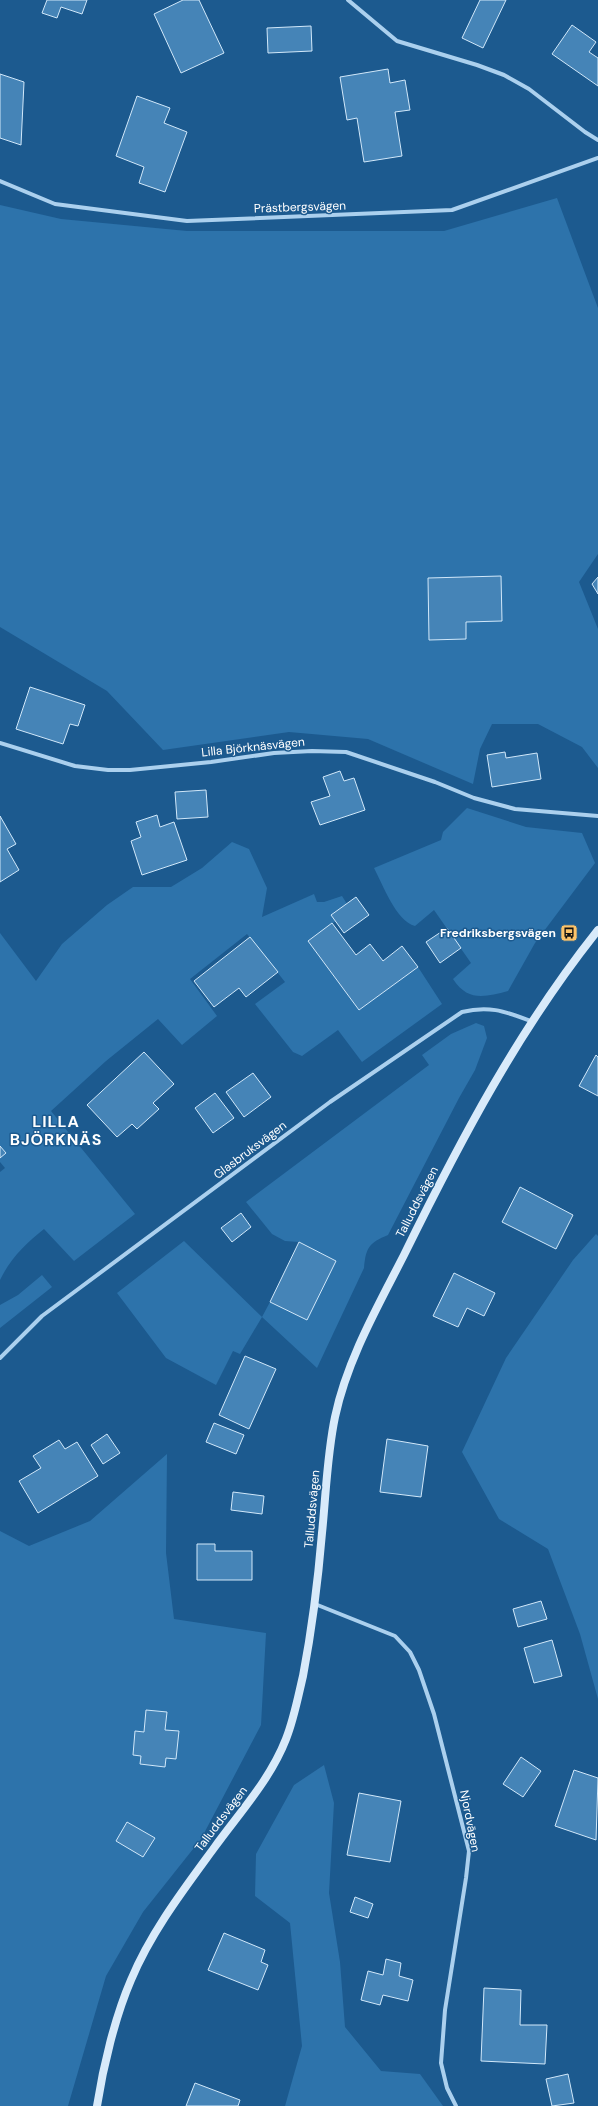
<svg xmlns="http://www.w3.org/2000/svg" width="598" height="2106" viewBox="0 0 598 2106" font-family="'DM Sans',sans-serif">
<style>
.green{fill:#2d73ab}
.building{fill:#4584b7;stroke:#d1e8fa}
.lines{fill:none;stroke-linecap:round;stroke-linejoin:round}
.street{stroke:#abd0ee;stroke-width:4}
.secondary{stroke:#d8eafa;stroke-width:8}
.labels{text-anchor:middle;stroke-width:3;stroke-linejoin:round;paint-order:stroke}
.street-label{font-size:12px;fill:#fff;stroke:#1c5a8f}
.poi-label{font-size:12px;font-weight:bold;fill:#fff;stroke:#1c5a8f;text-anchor:end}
.district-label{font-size:16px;font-weight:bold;letter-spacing:1px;fill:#fff;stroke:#1c5a8f}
</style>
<rect width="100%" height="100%" fill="#1c5a8f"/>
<g class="green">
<polygon points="557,198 598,308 598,554 579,582 598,629 598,768 582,747 538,724 492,724 480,749 473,784 368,739 289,732 163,750 107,691 0,627 0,205 61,219 187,231 444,231"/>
<path d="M467 808 526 827 582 833 595 863 535 943 508 991C485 997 468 1002 453 979L471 963 434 910 415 926C396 921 383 885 374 868L441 840 443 832Z"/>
<path d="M232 842 249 849 267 888 262 917 314 894 317 902H324L342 896 347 904 336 921 308 941 359 1010 418 967 442 1004 362 1062 338 1030 302 1056 293 1052 255 1004 285 982 247 934 190 979 217 1016 182 1045 158 1019 106 1061 51 1111 135 1214 74 1261 44 1229C26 1243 10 1259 0 1280V1172L5 1168 0 1162V1158L6 1153 0 1146V933L36 981 62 944 107 905 133 887H171L202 868Z"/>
<path d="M476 1023 484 1026 487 1038 475 1070 459 1098 388 1235C369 1243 366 1247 364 1268L317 1368 262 1317 240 1354 233 1351 216 1385 166 1358 117 1293 184 1241 262 1317 270 1302 307 1320 336 1261 299 1242 285 1241 272 1234 246 1202 429 1065 422 1055 451 1034Z"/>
<polygon points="596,1234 598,1236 598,1699 580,1634 548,1549 499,1519 462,1452 506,1358 573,1260"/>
<polygon points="42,1275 52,1287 0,1328 0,1305 18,1295"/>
<polygon points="167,1454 166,1553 174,1619 266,1633 261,1725 201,1839 143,1912 106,1976 68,2106 0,2106 0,1531 29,1546 90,1521"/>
<polygon points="324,1765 334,1803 329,1893 340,1962 345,2027 381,2071 420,2074 443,2106 285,2106 302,2046 290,1923 255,1896 256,1854 294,1785"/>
</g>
<g class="building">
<polygon points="47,0 87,0 82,14 61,7 57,18 42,13"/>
<polygon points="183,0 199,0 224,53 181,73 154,14"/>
<polygon points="480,0 506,0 483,48 462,38"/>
<polygon points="572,25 596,42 589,52 598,58 598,86 552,54"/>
<polygon points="311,26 312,51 268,53 267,28"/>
<polygon points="388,69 390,83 405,80 410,110 395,112 402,156 364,162 357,118 347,120 340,77"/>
<polygon points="0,74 24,82 21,145 0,138"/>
<polygon points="137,96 170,108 164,123 187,132 165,192 139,183 144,167 116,156"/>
<polygon points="501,576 502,621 466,622 466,639 429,640 428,578"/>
<polygon points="598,577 598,594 592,584"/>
<polygon points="30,687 85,705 78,726 70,724 63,744 16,729"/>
<polygon points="505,752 506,758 537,753 541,779 492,787 487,755"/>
<polygon points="340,771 344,781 354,778 365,810 320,825 311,802 330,796 323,777"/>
<polygon points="206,790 208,817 177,819 175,792"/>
<polygon points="157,815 160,827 174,822 187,860 142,875 131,841 141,837 136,822"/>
<polygon points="0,816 16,844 7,849 19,870 0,882"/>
<polygon points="356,897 369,915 344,933 331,915"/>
<polygon points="332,923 356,955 370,944 383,961 402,946 418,967 359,1010 308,941"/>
<polygon points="447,928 461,948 440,963 426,942"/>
<polygon points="250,937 278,972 246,997 239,988 214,1007 194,981"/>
<polygon points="144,1052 174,1084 153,1103 159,1109 137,1129 132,1124 117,1137 87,1105"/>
<polygon points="596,1055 598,1057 598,1096 579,1086"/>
<polygon points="253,1073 271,1097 244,1117 226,1092"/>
<polygon points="215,1093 234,1118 213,1133 195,1108"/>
<polygon points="0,1146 6,1153 0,1158"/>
<polygon points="520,1187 573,1215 556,1249 502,1222"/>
<polygon points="241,1213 251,1227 232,1242 221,1228"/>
<polygon points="299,1242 336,1261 307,1320 270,1302"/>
<polygon points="454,1273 495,1293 484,1316 467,1308 458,1327 433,1316"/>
<polygon points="245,1356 276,1369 249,1429 219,1415"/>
<polygon points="214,1423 244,1435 236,1454 206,1442"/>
<polygon points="107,1434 120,1453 103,1464 91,1445"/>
<polygon points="387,1439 428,1446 421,1497 380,1492"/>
<polygon points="59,1440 65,1449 77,1442 98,1476 38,1513 19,1481 41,1468 33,1456"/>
<polygon points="233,1492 264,1496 262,1514 231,1510"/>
<polygon points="197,1544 215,1544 215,1551 252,1551 252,1580 197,1580"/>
<polygon points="541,1601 547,1619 518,1627 513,1609"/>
<polygon points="552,1640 562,1676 534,1683 524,1648"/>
<polygon points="146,1710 167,1712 165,1730 179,1731 176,1759 166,1758 165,1767 140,1764 141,1756 133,1755 135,1731 144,1732"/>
<polygon points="521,1757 541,1771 523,1797 503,1784"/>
<polygon points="574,1770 598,1778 596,1840 555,1826"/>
<polygon points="359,1793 401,1801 390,1862 347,1855"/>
<polygon points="127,1822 155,1838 143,1857 116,1841"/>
<polygon points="355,1897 373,1904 368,1918 350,1912"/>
<polygon points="224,1933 265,1950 261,1962 268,1965 258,1990 208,1970"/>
<polygon points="386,1959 401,1963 399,1976 413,1980 408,2001 383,1995 380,2005 361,2000 368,1971 383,1975"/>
<polygon points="484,1988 521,1990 520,2025 547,2025 545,2064 481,2061"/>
<polygon points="568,2074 574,2103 552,2106 546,2079"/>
<polygon points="195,2083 240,2100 238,2106 186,2106"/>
</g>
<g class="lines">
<g class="street">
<polyline points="348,0 397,41 477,65 504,75 529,89 585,132 598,140"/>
<polyline points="0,181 55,204 187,221 452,210 598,158"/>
<polyline points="0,743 75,766 108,770 130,770 211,762 274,753 312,751 346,752 435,782 474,798 515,809 598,816"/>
<path d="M0 1358 42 1316 330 1102 462 1012C490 1005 506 1012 531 1021"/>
<polyline points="315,1604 395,1636 410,1652 419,1670 434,1714 469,1851 466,1878 445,2010 441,2063 447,2088 456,2106"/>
</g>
<path class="secondary" d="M97 2106C103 2067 115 2017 131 1980 151 1932 184 1889 214 1848 240 1812 270 1780 286 1739 294 1719 298 1697 303 1676 312 1629 318 1581 322 1533 326 1494 327 1455 335 1417 347 1360 378 1306 404 1255 460 1141 519 1029 598 930"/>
</g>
<defs>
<symbol id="bus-square" viewBox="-11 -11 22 22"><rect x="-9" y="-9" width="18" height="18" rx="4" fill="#fdc369" stroke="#1c5a8f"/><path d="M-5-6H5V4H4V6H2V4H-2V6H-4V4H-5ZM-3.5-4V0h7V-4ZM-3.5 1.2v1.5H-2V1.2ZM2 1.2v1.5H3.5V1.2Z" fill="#111"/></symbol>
</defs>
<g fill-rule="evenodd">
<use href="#bus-square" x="559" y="923" width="20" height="20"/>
</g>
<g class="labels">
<g class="street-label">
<text transform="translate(300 207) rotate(-2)" y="4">Prästbergsvägen</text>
<text transform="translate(253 747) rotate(-6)" y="4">Lilla Björknäsvägen</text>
<text transform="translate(250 1150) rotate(-37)" y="4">Glasbruksvägen</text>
<text transform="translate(417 1202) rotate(-63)" y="4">Talluddsvägen</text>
<text transform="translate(312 1509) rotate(-85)" y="4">Talluddsvägen</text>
<text transform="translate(221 1819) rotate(-53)" y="4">Talluddsvägen</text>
<text transform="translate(470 1821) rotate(79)" y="4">Njordvägen</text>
</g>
<g class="poi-label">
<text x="556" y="937">Fredriksbergsvägen</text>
</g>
<g class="district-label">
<text x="56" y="1127">LILLA<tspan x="56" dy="18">BJÖRKNÄS</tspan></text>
</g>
</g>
</svg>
